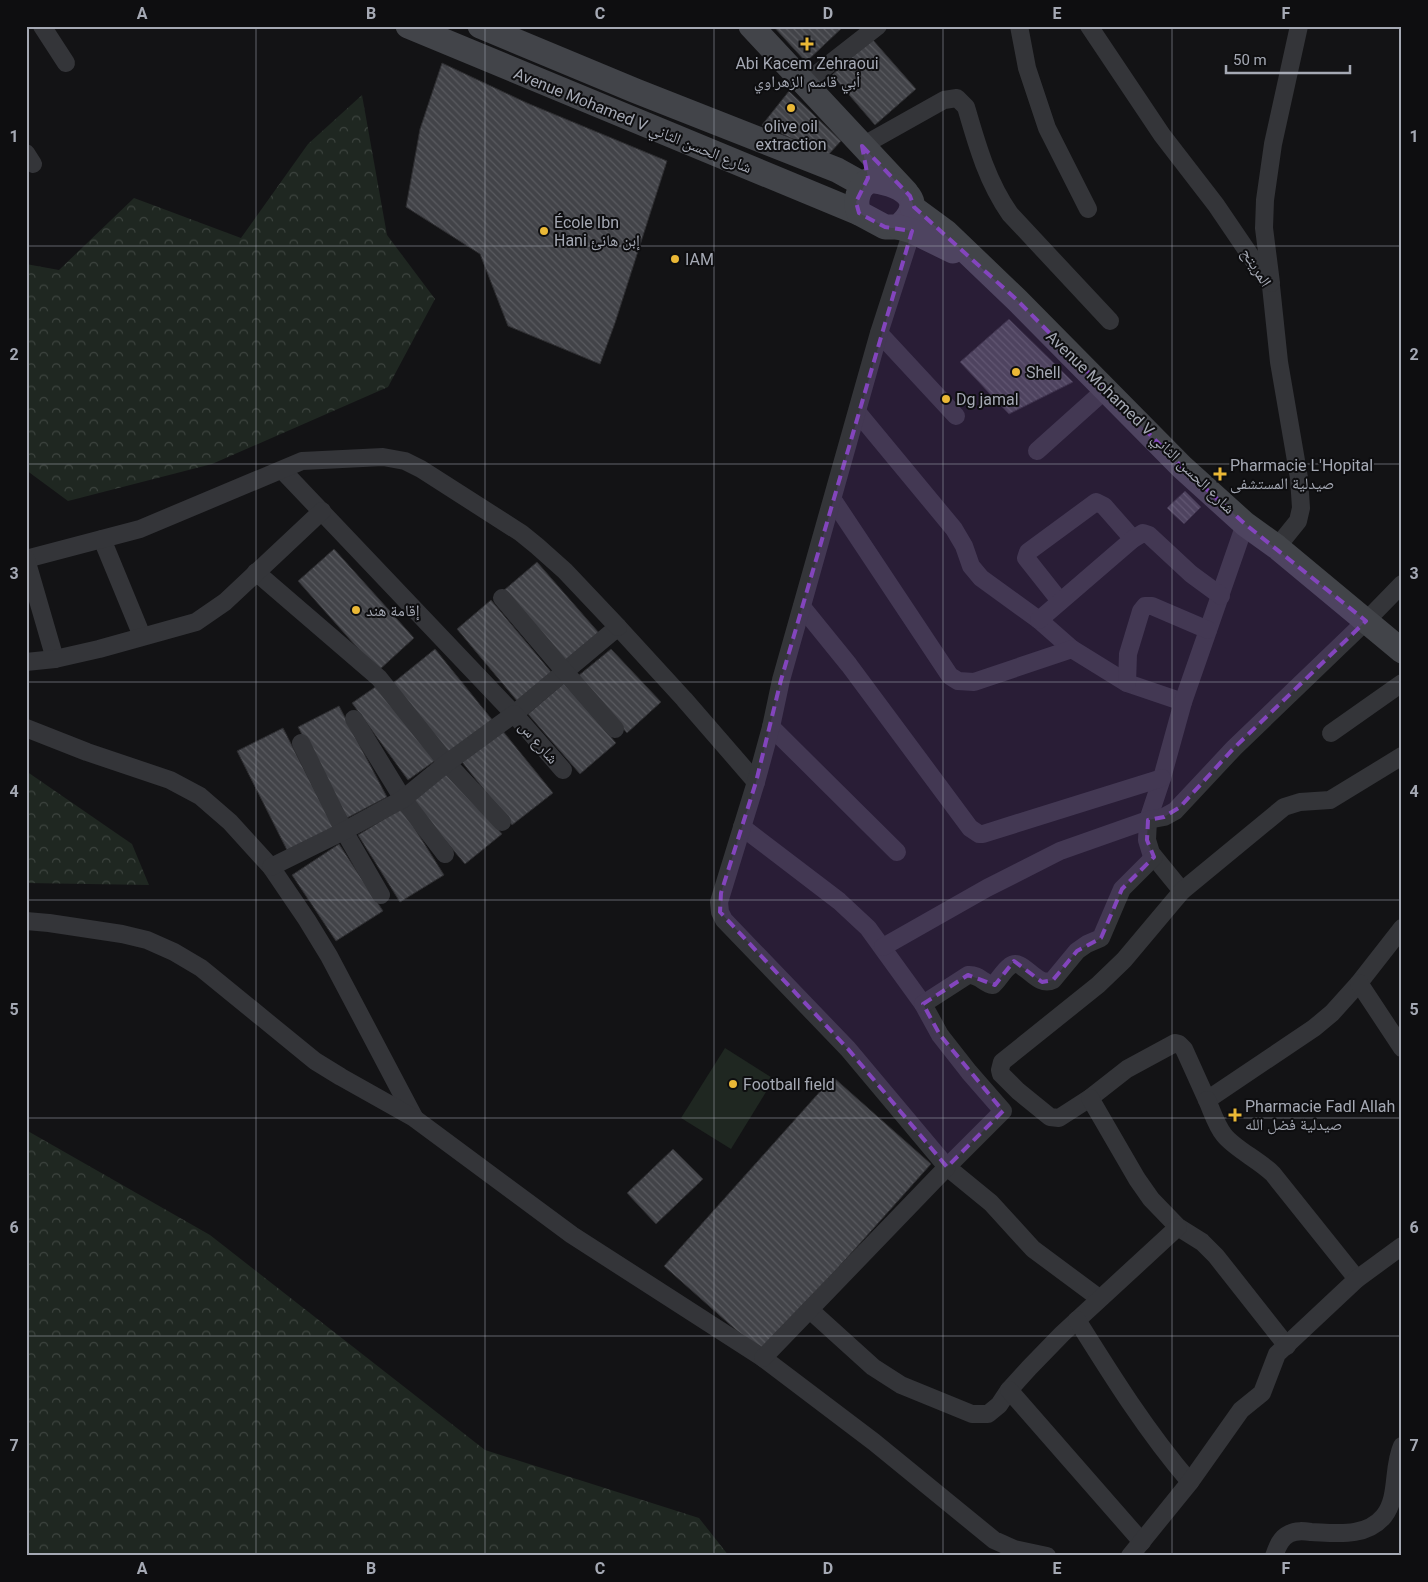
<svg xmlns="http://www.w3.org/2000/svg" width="1428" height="1582" viewBox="0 0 1428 1582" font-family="Roboto,'Noto Naskh Arabic',sans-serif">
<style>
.forest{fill:url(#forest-crowns)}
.green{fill:#1f2721}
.building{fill:url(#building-back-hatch);stroke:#2d2d30}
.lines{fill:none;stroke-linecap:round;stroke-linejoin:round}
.street{stroke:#343539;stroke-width:18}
.secondary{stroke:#424449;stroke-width:25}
.marked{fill:#8345bd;fill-opacity:0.2;stroke:#8345bd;stroke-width:4;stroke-dasharray:10 6;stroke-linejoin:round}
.grid{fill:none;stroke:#a5a9b4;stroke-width:1;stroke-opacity:0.55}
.poi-dot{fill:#eab836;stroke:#0e0e10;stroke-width:2}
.labels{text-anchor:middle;stroke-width:4;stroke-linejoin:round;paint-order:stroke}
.poi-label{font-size:16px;fill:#a5a9b4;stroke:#0e0e10;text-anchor:start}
.street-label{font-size:16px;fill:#a5a9b4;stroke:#0e0e10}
.neatline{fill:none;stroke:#a5a9b4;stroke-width:2}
.grid-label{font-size:16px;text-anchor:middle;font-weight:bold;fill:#a5a9b4}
</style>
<defs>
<pattern id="forest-crowns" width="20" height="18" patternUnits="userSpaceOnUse" patternTransform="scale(1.25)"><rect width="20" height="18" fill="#1f2721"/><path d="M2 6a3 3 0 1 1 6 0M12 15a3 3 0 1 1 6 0" fill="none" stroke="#3d443f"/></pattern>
<pattern id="building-back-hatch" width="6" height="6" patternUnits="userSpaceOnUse" patternTransform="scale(1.25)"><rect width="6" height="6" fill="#424348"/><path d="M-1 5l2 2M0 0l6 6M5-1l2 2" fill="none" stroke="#5a5b60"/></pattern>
</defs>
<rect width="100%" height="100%" fill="#131315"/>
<g class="forest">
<polygon points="362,95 387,235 435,299 388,387 212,464 68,501 26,470 26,264 59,270 134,198 241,238 308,144"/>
<polygon points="26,771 132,844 149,885 26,883"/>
<polygon points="26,1130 210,1235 485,1450 699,1518 729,1556 26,1556"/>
</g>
<polygon class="green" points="725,1048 774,1079 731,1149 681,1118"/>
<g class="building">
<polygon points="773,26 844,26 806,62"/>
<polygon points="872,39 916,89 875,125 832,75"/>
<polygon points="442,63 527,103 667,161 615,323 600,364 508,326 480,254 406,207 420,129"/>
<polygon points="789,91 841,141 828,155 762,125"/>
<polygon points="1009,319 1073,382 1009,414 960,362"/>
<polygon points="1185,491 1201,507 1184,524 1167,508"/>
<polygon points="334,549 414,638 378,671 298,581"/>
<polygon points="537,562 599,633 565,662 503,591"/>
<polygon points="491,600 552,673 518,702 457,629"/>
<polygon points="435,649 494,722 451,756 393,683"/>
<polygon points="611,649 661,702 627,733 578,676"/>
<polygon points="381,683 436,760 408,780 352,703"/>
<polygon points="564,683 616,743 580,774 528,714"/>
<polygon points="339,706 387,797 347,818 298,727"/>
<polygon points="283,728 334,828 288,852 237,751"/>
<polygon points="502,730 553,793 512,825 462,762"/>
<polygon points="448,770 502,834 465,864 412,801"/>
<polygon points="402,808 444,875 400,902 358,835"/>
<polygon points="339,844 383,911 336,941 292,875"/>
<polygon points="833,1077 931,1164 762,1353 664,1266"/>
<polygon points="673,1149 703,1179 656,1224 627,1193"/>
</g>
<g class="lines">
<g class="street">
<polyline points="42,26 66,63"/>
<polyline points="1019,26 1027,68 1047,128 1088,209"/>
<polyline points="1089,26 1162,135 1216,205 1271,286 1279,362 1299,478 1301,508 1298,521 1277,547"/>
<polyline points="805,83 878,26"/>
<path d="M862 146 944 100 957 98 966 107C977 145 987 181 1010 214L1110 321"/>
<polyline points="26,153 33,164"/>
<polyline points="1271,283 1264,228 1265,200 1273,144 1299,26"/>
<polyline points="879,333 956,416"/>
<polyline points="858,413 954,529 964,546 971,566 981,578 1039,620 1072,649"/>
<polyline points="1037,451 1105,390"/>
<polyline points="283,471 514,714 618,627 684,699 756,782"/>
<polyline points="833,500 950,676 958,681 974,682 1072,649 1127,683 1183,702"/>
<polyline points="1245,524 1183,702 1162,778 1148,820 1147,840 1151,853 1182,891 1124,960 1098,985 1002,1062 1000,1070 1001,1074 1018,1091 1050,1117 1059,1118 1090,1098 1127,1069 1175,1043 1179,1044 1184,1049 1207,1100 1314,1028 1332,1013 1359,983 1402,928"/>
<polyline points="102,539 142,636"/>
<polyline points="26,559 140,529 302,461 383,457 405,461 421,469 521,533 537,546 565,571 618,627"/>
<polyline points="26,559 55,659"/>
<polyline points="256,572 379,678 447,763 502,822"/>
<polyline points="502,598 565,672 615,729"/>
<polyline points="1060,601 1026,558 1028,552 1096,502 1104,506 1133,539"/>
<polyline points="802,607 849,665 970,828 979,834 983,834 1162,778"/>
<polyline points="1039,620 1133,539 1143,533 1149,535 1191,574 1221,596"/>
<polyline points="26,662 55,659 99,649 196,622 225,602 322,511"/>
<polyline points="1127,683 1128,654 1141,611 1145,606 1152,606 1208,630"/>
<polyline points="354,719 403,799 445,854"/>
<polyline points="771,727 897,852"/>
<polyline points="26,728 87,752 170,780 200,796 230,822 271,867 307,920 329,956 414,1117"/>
<polyline points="1331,733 1402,683"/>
<polyline points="301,743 344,831 381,895"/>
<polyline points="742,827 839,901 868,928 923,1004 940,1035 969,1072 1003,1111 947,1167 991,1203 1033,1249 1099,1298"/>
<polyline points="271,867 344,831 403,799 447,763 514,714 563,770"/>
<polyline points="1182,891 1284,807 1300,802 1330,800 1402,756"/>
<polyline points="26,921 49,923 122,934 147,940 174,952 201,968 315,1061 341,1077 414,1118 572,1235 763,1358 874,1442 994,1540 1014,1549 1047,1556"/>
<polyline points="883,947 987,888 1060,851 1148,820 1164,817 1175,811 1234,748 1366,621 1402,584"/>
<polyline points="1359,983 1402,1048"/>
<path d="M923 1004 968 975C979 974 984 984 993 985 999 980 1003 971 1010 966 1023 956 1036 989 1053 980L1077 951 1087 944 1101 938 1122 889 1154 857"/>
<polyline points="1090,1098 1137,1179 1151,1199 1178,1227 1202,1242 1216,1256 1287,1346"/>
<path d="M1207 1100C1212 1111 1216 1125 1224 1135 1235 1149 1259 1160 1273 1174L1357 1279"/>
<polyline points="810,1310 873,1367 901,1385 972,1414 988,1414 999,1405 1009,1390 1029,1368 1062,1334 1178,1227"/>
<path d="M1077 1320C1112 1376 1147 1432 1190 1482"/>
<polyline points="763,1358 947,1167 848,1049 724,920 720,912 719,902 756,782 771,727 781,680 879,333 912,231"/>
<polyline points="1009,1390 1142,1542"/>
<polyline points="1130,1556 1190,1482 1241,1410 1262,1393 1277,1354 1357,1279 1402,1246"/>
<path d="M1274 1556C1277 1548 1280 1538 1289 1534 1296 1530 1304 1531 1311 1532 1336 1533 1366 1538 1384 1516 1399 1497 1392 1468 1402 1446"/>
</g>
<g class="secondary">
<polyline points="408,26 859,213"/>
<polyline points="480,26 636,91 837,170 864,185"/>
<polyline points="751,26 906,192"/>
<path d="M869 180C897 183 932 198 898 227H885L859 213C854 202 858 187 869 180Z"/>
<polyline points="912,207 946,232 1017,300 1182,467 1245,524 1277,547 1402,651"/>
<polyline points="898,227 912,231 953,251"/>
</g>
</g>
<path class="marked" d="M862 146 910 196 914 207 1017 300 1182 467 1245 524 1366 621 1234 748 1180 807 1164 817 1148 820 1147 840 1154 857 1122 889 1101 938 1077 951 1053 980 1042 982 1014 961 995 985 968 975 923 1004 940 1035 1003 1111 947 1167 848 1049 720 912 721 893 756 782 781 680 912 231 885 227 859 213 856 202 868 178Z"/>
<path class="grid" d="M256 26V1556M485 26V1556M714 26V1556M943 26V1556M1172 26V1556M26 246H1402M26 464H1402M26 682H1402M26 900H1402M26 1118H1402M26 1336H1402"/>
<g class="poi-dot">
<path d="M804.5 36.5h5v5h5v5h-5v5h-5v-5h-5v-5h5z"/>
<circle cx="791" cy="108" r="5"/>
<circle cx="544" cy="231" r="5"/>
<circle cx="675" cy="259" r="5"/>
<circle cx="1016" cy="372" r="5"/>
<circle cx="946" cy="399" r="5"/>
<path d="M1217.5 466.5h5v5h5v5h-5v5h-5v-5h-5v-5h5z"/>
<circle cx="356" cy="610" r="5"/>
<circle cx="733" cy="1084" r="5"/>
<path d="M1232.5 1107.5h5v5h5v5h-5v5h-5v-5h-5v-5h5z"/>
</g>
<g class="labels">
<g class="poi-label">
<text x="807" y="69" text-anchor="middle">Abi Kacem Zehraoui<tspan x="807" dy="18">أبي قاسم الزهراوي</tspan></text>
<text x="791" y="132" text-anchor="middle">olive oil<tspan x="791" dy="18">extraction</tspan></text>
<text x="554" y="228">École Ibn<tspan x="554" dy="18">Hani إبن هانئ</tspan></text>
<text x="685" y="265">IAM</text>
<text x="1026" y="378">Shell</text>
<text x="956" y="405">Dg jamal</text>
<text x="1230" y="471">Pharmacie L'Hopital<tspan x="1230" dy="18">صيدلية المستشفى</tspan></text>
<text x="366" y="616">إقامة هند</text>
<text x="743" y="1090">Football field</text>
<text x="1245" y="1112">Pharmacie Fadl Allah<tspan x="1245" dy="18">صيدلية فضل الله</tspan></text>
</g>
<g class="street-label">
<text transform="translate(633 120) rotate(22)" y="6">Avenue Mohamed V شارع الحسن الثاني</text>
<text transform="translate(1257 267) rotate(58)" y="6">المريتح</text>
<text transform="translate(1141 422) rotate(44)" y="6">Avenue Mohamed V شارع الحسن الثاني</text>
<text transform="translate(539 742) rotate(49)" y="6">شارع س</text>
</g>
</g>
<rect width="1428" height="1582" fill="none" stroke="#0e0e10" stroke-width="55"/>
<path d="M1226 65v8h124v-8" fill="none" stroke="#a5a9b4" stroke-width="2.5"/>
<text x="1233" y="65" font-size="15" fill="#a5a9b4" stroke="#0e0e10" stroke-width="4" paint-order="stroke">50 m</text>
<rect x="28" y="28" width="1372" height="1526" class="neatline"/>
<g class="grid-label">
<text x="142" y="19">A</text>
<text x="371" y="19">B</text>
<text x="600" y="19">C</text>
<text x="828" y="19">D</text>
<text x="1057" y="19">E</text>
<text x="1286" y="19">F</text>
<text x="14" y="142">1</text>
<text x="1414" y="142">1</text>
<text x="14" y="360">2</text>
<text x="1414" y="360">2</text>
<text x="14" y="579">3</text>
<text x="1414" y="579">3</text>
<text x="14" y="797">4</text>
<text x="1414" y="797">4</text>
<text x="14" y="1015">5</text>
<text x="1414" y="1015">5</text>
<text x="14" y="1233">6</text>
<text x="1414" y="1233">6</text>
<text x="14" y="1451">7</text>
<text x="1414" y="1451">7</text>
<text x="142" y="1574">A</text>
<text x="371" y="1574">B</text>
<text x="600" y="1574">C</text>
<text x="828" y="1574">D</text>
<text x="1057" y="1574">E</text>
<text x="1286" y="1574">F</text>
</g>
</svg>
